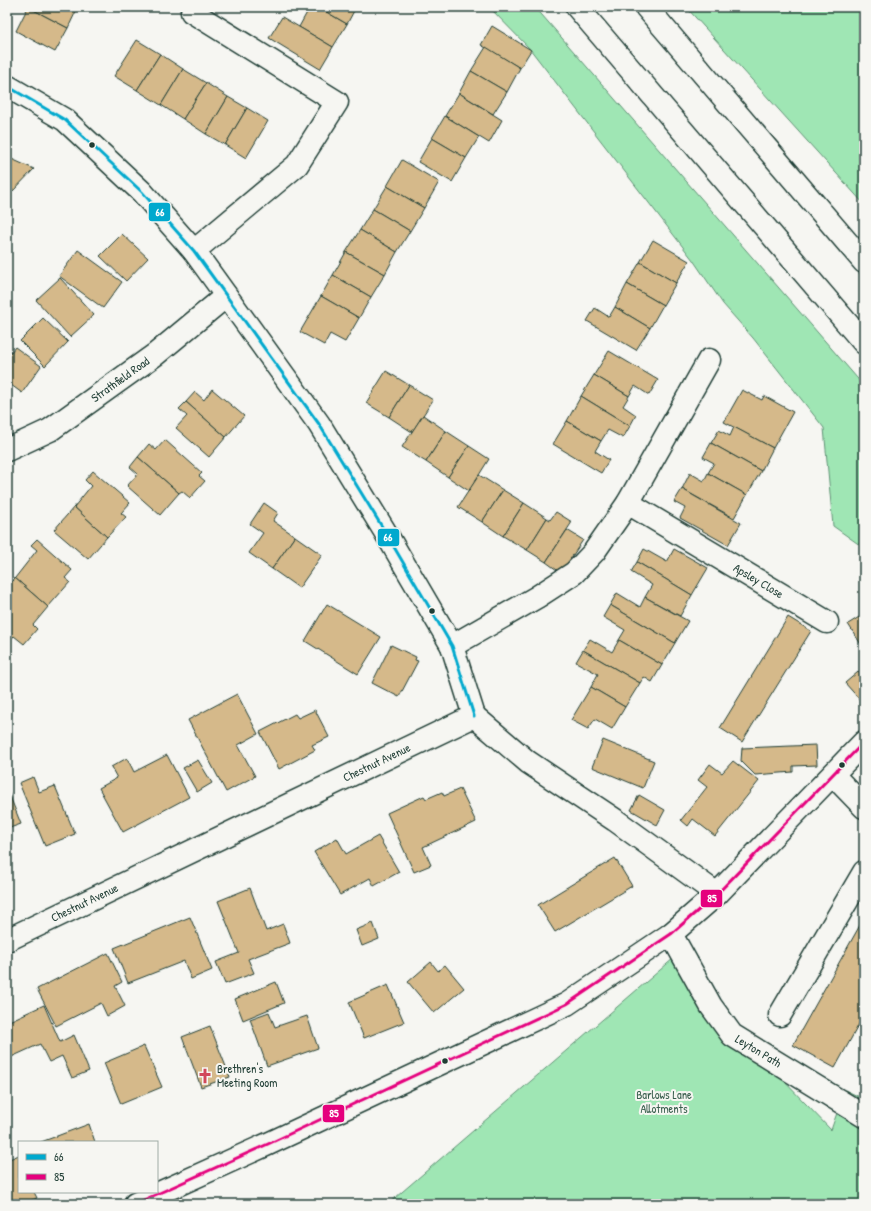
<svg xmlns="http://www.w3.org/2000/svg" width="871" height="1211" viewBox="0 0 871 1211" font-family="'Patrick Hand',sans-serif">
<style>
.green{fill:#9fe6b4;stroke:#5f9274}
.building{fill:#d5b98a;stroke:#1f3d34}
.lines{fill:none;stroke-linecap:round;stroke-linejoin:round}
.minor-casing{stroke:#1f3d34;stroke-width:25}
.tertiary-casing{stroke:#1f3d34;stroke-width:25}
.trunk-casing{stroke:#1f3d34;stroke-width:25}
.minor{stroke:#f6f6f2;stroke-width:22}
.tertiary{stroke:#f6f6f2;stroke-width:22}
.trunk{stroke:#f6f6f2;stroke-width:22}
.bus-1-casing{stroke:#f6f6f2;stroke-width:6}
.bus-2-casing{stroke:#f6f6f2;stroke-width:6}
.bus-1{stroke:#00a9ce;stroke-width:3}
.bus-2{stroke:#e5007d;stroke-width:3}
.bus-dot{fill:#1f3d34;stroke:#f6f6f2;stroke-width:1.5}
.labels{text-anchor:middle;stroke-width:4;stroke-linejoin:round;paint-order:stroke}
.street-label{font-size:12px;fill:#1f3d34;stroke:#f6f6f2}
.poi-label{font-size:12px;fill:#1f3d34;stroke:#f6f6f2;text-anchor:start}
.park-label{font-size:12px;fill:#395f4e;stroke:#f6f6f2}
.line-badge{stroke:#f6f6f2;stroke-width:1.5}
.badge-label{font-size:11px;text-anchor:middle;font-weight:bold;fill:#fff}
</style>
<rect width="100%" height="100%" fill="#f6f6f2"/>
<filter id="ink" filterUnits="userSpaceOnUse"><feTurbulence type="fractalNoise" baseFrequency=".025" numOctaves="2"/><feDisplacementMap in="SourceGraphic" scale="8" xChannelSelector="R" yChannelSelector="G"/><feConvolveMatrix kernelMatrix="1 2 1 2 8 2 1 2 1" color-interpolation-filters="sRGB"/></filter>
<g filter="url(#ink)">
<g class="green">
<polygon points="489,7 535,7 864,386 864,548 833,526 824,428 753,338 723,304 693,260 530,49"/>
<polygon points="686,7 864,7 864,204"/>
<polygon points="674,958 755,1051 831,1130 845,1090 864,1099 864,1204 388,1204"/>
</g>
<g class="building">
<polygon points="28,7 68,28 55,52 16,31"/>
<polygon points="28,7 78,7 68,28"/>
<polygon points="310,7 318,7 347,24 333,47 299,27"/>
<polygon points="318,7 356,7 347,24"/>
<polygon points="282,17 333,47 320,69 269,38"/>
<polygon points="492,26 531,50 520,68 481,45"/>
<polygon points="137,40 160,54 137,90 114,76"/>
<polygon points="486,47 520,68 507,92 471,71"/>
<polygon points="160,54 183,69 161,105 137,90"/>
<polygon points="183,69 206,83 183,119 161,105"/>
<polygon points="471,71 507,92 493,114 459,93"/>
<polygon points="206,83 228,97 206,134 183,119"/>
<polygon points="459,93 502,120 489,143 445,116"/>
<polygon points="228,97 247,108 225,145 206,134"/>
<polygon points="247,108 268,121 246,158 225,145"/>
<polygon points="445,116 479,137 466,158 432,138"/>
<polygon points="432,138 466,158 452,182 418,162"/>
<polygon points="7,157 34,169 13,191 10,189 7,193"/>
<polygon points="402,160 439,182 424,208 387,186"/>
<polygon points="387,186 424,208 410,231 373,209"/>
<polygon points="373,209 410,231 397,252 360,230"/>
<polygon points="360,230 397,252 385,274 346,252"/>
<polygon points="122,234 148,258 126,281 100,256"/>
<polygon points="653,240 689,261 676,283 640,262"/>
<polygon points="78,250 122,282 103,308 59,276"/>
<polygon points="346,252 385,274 371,297 333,275"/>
<polygon points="640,262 676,283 663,305 627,284"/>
<polygon points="333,275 371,297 359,318 321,296"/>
<polygon points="60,278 94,315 70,337 36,300"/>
<polygon points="627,284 663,305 650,328 615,307"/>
<polygon points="321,296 359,318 345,342 330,334 324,345 300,332"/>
<polygon points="615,307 650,328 636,350 587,321 595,308 609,317"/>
<polygon points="43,318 68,342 45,366 20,341"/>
<polygon points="15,347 41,366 22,393 7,382 7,357"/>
<polygon points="609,351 658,380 649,395 635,386 629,396 594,375"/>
<polygon points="386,371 409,385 389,417 366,403"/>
<polygon points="594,375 629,396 623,406 636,415 630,426 581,396"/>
<polygon points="409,385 433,400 412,432 389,417"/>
<polygon points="212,389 244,416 226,437 186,402 195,392 204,400"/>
<polygon points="742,390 762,400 764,396 793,412 773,448 724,422"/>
<polygon points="581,396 630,426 623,438 608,430 601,441 567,421"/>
<polygon points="186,402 226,437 209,457 176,428 187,416 179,409"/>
<polygon points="423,415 446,431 426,462 402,447"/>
<polygon points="567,421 601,441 595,451 609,460 601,473 553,444"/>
<polygon points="734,427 773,448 761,471 711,443 719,430 730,436"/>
<polygon points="446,431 469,446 448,477 426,462"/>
<polygon points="165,440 202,473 199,476 205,481 190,498 182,491 179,493 138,457 149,444 156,450"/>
<polygon points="711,443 761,471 747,495 708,473 714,463 703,457"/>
<polygon points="469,446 489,459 469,491 448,477"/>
<polygon points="138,457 179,493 160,515 127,486 138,474 130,467"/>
<polygon points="93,471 130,503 121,513 126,517 107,537 74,507 91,486 85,480"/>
<polygon points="690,473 704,481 708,473 747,495 734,518 682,489"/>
<polygon points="479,475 503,490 482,522 458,507"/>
<polygon points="682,489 741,523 728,545 680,518 685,508 674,502"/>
<polygon points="503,490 524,503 503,536 482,522"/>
<polygon points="264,503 278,513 273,521 295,536 272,569 249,553 263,533 250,524"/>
<polygon points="524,503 547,518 527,550 503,536"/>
<polygon points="74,507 107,537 88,559 54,530"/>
<polygon points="556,512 572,522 546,562 527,550 547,518 550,520"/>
<polygon points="567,530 583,540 561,573 546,562"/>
<polygon points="295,536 322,555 299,588 272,569"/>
<polygon points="37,539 72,570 65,578 70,582 48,607 15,578 37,550 31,545"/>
<polygon points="644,549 667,562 674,549 708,568 692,595 637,562"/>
<polygon points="637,562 692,595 680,616 645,597 652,585 631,572"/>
<polygon points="15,578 48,607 33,625 37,629 24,644 14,636 7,643 7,587"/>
<polygon points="617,593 640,607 645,597 688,621 675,643 610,605"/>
<polygon points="327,604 381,637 358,674 305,641"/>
<polygon points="610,605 675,643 662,665 619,640 625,630 603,617"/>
<polygon points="864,614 864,649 848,624"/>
<polygon points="788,617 811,631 742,742 720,728"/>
<polygon points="590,639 612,652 619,640 662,665 652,682 644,677 640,683 583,650"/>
<polygon points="391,645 416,657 415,660 418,661 399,697 372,683"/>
<polygon points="583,650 640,683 625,707 591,687 598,674 576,662"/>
<polygon points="864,667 864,699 861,701 845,683"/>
<polygon points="591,687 625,707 612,729 595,719 588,729 571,720"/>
<polygon points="237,694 258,734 238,745 255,776 226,792 188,720"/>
<polygon points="315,710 329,737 312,745 315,750 279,769 260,732 295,714 298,718"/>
<polygon points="603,740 654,761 643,788 592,767"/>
<polygon points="816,745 817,765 793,766 793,772 755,775 741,761 742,748"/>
<polygon points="167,755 189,797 123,832 99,788 117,778 111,767 127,758 134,772"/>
<polygon points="198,760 212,783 197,792 183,768"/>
<polygon points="733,761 759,781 715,836 693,819 688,826 681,820 707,787 698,780 710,764 722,773"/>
<polygon points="33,777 39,792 55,786 75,834 45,846 19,783"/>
<polygon points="7,789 21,824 7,829"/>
<polygon points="460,789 476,822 423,847 431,865 414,872 387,813 424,796 426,799 442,792 444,796"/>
<polygon points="639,795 665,810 657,825 631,810"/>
<polygon points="378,836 399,872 374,886 370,878 340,895 314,852 337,838 346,854"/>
<polygon points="615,858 632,886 555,932 538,905"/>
<polygon points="250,888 266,931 283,924 290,943 248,959 254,973 225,984 216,962 239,953 218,901"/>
<polygon points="190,917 212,970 191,979 184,961 128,983 114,948"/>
<polygon points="864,918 864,1015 835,1068 793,1045"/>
<polygon points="373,923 379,939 362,946 356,930"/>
<polygon points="108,953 122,982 115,986 125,1006 107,1016 101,1003 56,1026 37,989"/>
<polygon points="431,962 438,971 445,965 464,988 434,1013 408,982"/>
<polygon points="276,982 284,1003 243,1020 235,999"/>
<polygon points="388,985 404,1022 364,1038 349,1002"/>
<polygon points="44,1005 60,1042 74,1035 89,1071 72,1078 62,1056 49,1062 40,1044 7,1059 7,1022"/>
<polygon points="269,1012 275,1027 307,1016 318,1048 267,1066 250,1019"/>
<polygon points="210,1026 230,1077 201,1087 182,1037"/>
<polygon points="144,1046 162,1087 121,1104 104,1063"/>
<polygon points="89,1124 95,1142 41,1142"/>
<polygon points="19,1155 19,1192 34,1192 37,1198 23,1204 7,1204 7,1160"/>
</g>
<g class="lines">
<defs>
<g id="minor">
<polyline points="7,86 65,120 142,192 194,251 319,424 384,530 452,646 474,716"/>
<polyline points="194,251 297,165 337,102 192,12 195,7"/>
<path id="s1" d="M7 450 50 430 156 354 226 296"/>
<path id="s2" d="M628 503 827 622"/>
<polyline points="452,646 537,597 574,573 594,552 628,503 709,360"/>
<polyline points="474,716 528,762 615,820 717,894"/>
<polyline points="833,775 864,807"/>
<path id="s3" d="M671 934 711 1006 732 1035 864 1116"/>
<path id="s4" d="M7 940 474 716"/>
<polyline points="780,1015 864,872"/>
</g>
<polyline id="tertiary" points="135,1204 268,1144 567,1004 671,934 717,894 864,742"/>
<g id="trunk">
<polyline points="577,7 864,343"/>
<polyline points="646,7 864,262"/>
</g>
</defs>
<use href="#minor" class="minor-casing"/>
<use href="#tertiary" class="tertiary-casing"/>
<use href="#trunk" class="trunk-casing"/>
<use href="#minor" class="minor"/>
<use href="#tertiary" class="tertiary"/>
<use href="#trunk" class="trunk"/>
<defs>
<polyline id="bus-1" points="7,86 65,120 142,192 194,251 319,424 384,530 452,646 474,716"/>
<polyline id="bus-2" points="135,1204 268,1144 567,1004 671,934 717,894 864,742"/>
</defs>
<use href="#bus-1" class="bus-1-casing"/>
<use href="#bus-2" class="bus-2-casing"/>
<use href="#bus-1" class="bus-1"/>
<use href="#bus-2" class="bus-2"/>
</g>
</g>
<defs>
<symbol id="church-bare" viewBox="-9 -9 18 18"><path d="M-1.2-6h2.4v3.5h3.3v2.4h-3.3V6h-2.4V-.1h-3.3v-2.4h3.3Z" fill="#d1495b" stroke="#f6f6f2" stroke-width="2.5" paint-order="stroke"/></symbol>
</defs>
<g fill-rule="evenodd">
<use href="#church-bare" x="194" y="1065" width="22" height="22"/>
</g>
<g class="bus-dot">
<circle cx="92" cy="145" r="3.5"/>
<circle cx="432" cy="611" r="3.5"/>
<circle cx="842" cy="765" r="3.5"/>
<circle cx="445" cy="1061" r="3.5"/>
</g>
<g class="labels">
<g class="street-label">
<text dy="4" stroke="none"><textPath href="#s1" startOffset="134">Strathfield Road</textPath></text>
<text dy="4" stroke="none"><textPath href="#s2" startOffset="152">Apsley Close</textPath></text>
<text dy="4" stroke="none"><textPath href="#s4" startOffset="410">Chestnut Avenue</textPath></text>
<text dy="4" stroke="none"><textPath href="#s4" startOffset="86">Chestnut Avenue</textPath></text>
<text dy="4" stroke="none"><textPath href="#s3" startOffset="149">Leyton Path</textPath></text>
</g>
<g class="poi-label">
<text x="217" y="1073">Brethren's<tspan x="217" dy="14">Meeting Room</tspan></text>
</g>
<g class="park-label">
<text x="664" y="1099">Barlows Lane<tspan x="664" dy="14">Allotments</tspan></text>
</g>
</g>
<g class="line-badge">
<rect x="148" y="202" width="23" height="20" rx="4" fill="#00a9ce"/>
<rect x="377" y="528" width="23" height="19" rx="4" fill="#00a9ce"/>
<rect x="700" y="889" width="23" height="19" rx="4" fill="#e5007d"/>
<rect x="322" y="1104" width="23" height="19" rx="4" fill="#e5007d"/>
</g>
<g class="badge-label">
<text x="160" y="216">66</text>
<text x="388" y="541">66</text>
<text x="712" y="902">85</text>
<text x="334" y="1117">85</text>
</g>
<rect width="871" height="1211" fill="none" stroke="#f6f6f2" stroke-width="24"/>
<rect x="12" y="12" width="847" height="1187" fill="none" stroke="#1f3d34" stroke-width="1.5" filter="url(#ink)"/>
<rect x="18" y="1141" width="140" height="52" fill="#f6f6f2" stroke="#a0aca6"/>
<rect x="26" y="1154" width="20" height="6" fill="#00a9ce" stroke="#a0aca6"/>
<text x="54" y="1161" font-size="12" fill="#1f3d34">66</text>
<rect x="26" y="1174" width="20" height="6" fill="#e5007d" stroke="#a0aca6"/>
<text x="54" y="1181" font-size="12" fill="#1f3d34">85</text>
</svg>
